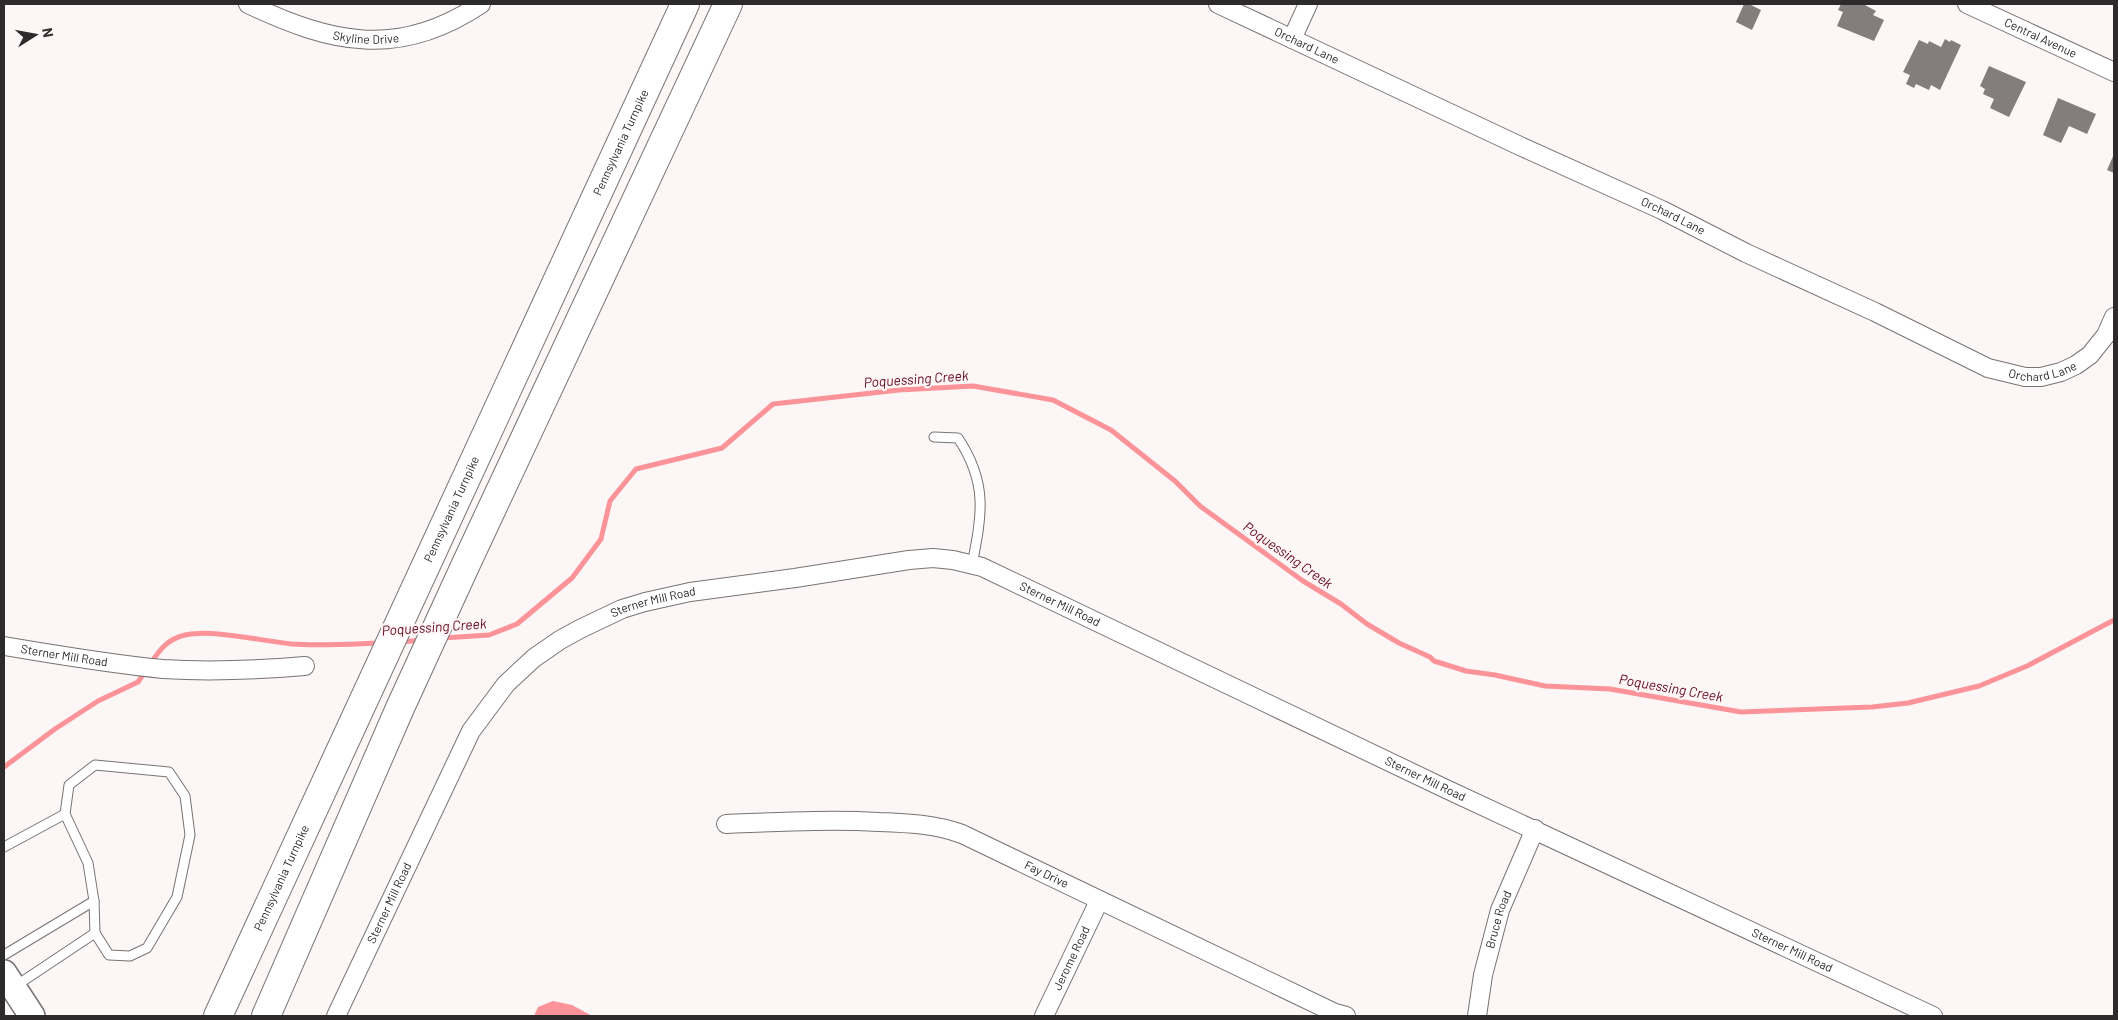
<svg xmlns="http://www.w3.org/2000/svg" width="2118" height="1020" viewBox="0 0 2118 1020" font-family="Barlow,sans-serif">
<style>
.water{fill:#fc9399}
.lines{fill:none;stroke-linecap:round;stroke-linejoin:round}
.stream{stroke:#fc9399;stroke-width:5}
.building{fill:#837d7d}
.service-casing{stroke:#797373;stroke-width:11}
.minor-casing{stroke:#797373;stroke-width:20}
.secondary-casing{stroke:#797373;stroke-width:28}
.motorway-casing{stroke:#797373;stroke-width:30}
.service{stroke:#fff;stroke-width:9}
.minor{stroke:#fff;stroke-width:18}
.secondary{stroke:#fff;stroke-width:25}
.motorway{stroke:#fff;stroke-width:28}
.labels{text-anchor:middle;stroke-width:4.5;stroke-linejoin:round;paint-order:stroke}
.street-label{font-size:12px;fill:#2c2a2a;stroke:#fcf6f6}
.water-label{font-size:14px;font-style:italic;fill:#68091e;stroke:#fcf6f6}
</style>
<rect width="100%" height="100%" fill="#fcf6f6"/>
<polygon class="water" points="553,1001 572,1005 592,1016 534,1016 538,1007"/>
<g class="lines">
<g class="stream">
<polyline points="443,638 489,635 517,624 572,578 601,539 610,501 636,469 722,448 773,404 899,390 973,386 1053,400 1111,430 1175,481 1200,506 1303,581 1341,604 1367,624 1399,643 1430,657 1434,661 1466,671 1495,675 1545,686 1610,689 1741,712 1872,707 1908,703 1979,686 2027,666 2114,620"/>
<polyline points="401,642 422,640"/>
<path d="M151 663C160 649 168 639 185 635 214 629 261 641 292 644 321 646 350 644 380 643"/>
<polyline points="4,767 55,729 98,701 138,682 146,670"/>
</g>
</g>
<g class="building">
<polygon points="1744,4 1749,4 1761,10 1752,30 1736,22"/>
<polygon points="1841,4 1863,4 1876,11 1873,15 1884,20 1874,41 1837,26 1843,12 1838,10"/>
<polygon points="1945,39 1950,42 1951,40 1961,45 1940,90 1931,85 1929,90 1916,84 1914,88 1906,84 1910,75 1903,72 1919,40 1928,44 1929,41 1941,47"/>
<polygon points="1989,66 2026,82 2009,117 1990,108 1994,99 1983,94 1985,89 1980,86"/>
<polygon points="2058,98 2096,114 2087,134 2069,126 2061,143 2043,135"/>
<polygon points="2114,154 2114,173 2107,170"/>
</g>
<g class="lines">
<defs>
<g id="service">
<path d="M934 437 958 438C988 483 982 514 972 565"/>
<polyline points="4,847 65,814"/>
<polyline points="94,901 95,933"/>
<polyline points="4,955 94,901 88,863 65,814 69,785 95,765 169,772 185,796 190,835 177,897 147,948 130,956 109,955 95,933 14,987"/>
</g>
<g id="minor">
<path id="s1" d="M248 4C332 44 399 59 481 4"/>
<path id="s2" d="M1218 4 1520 146 1662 210 1746 253 1875 312 1988 368 2025 377H2041L2061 372 2076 365 2090 355 2106 335 2114 317"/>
<path id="s3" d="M1967 4 2114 72"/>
<polyline points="1292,39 1308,4"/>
<path id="s4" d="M4 646C57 655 110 664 163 669 210 672 258 670 305 666"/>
<path id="s5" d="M726 824C778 822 828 819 879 822 908 823 935 824 962 834L1335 1013 1346 1016"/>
<path id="s6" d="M336 1016 471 731 506 684 534 658 560 640 580 629 622 609 645 602 690 592 795 578 909 560 933 558 953 560 982 567 1446 789 1933 1016"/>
<path id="s7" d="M1044 1016 1099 901"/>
<path id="s8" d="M1477 1016 1483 975 1500 910 1535 829"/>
</g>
<polyline id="secondary" points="4,973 32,1016"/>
<g id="motorway">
<path id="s9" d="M218 1016 685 4"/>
<polyline points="266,1016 400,708 466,564 728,4"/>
</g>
</defs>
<use href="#service" class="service-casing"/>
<use href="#minor" class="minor-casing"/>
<use href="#secondary" class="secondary-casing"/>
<use href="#motorway" class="motorway-casing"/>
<use href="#service" class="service"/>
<use href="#minor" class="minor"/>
<use href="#secondary" class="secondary"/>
<use href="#motorway" class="motorway"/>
</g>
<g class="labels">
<g class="street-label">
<text dy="4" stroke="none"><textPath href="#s1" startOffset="124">Skyline Drive</textPath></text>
<text dy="4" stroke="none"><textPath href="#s3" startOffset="81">Central Avenue</textPath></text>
<text dy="4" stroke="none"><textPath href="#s2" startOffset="98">Orchard Lane</textPath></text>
<text dy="4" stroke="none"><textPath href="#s9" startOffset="962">Pennsylvania Turnpike</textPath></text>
<text dy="4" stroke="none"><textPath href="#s2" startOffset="502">Orchard Lane</textPath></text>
<text dy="4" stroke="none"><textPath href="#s2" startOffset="908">Orchard Lane</textPath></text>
<text dy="4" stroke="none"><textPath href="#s9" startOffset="558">Pennsylvania Turnpike</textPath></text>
<text dy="4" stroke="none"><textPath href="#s6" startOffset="545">Sterner Mill Road</textPath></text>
<text dy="4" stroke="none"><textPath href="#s6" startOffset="965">Sterner Mill Road</textPath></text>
<text dy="4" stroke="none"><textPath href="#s4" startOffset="61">Sterner Mill Road</textPath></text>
<text dy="4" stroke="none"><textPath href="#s6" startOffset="1370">Sterner Mill Road</textPath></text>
<text dy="4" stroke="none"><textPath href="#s5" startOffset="331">Fay Drive</textPath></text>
<text dy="4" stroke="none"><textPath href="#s9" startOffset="152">Pennsylvania Turnpike</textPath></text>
<text dy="4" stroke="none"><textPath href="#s6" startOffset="125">Sterner Mill Road</textPath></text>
<text dy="4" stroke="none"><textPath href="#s8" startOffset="99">Bruce Road</textPath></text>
<text dy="4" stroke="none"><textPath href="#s6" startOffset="1775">Sterner Mill Road</textPath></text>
<text dy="4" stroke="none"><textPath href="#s7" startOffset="64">Jerome Road</textPath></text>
</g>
<g class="water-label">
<text transform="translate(916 379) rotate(-4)" y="5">Poquessing Creek</text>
<text transform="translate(1288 555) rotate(35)" y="5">Poquessing Creek</text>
<text transform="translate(434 627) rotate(-4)" y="5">Poquessing Creek</text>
<text transform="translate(1671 688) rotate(10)" y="5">Poquessing Creek</text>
</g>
</g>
<rect width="2118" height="1020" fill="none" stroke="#2c2a2a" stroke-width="10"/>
<g transform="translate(35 35) rotate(79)" stroke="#fcf6f6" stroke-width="4" paint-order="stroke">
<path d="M0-4L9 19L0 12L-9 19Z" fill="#2c2a2a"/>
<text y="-8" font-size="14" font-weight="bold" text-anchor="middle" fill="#2c2a2a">N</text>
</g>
</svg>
